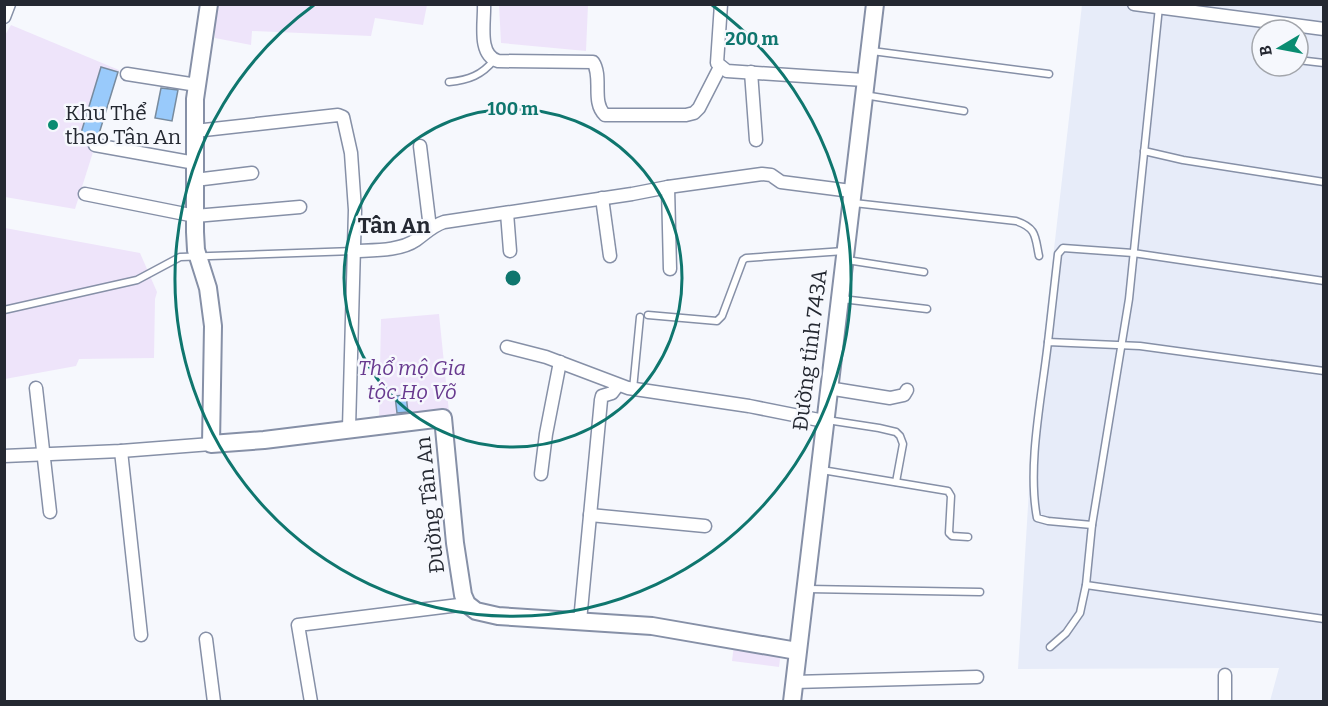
<svg xmlns="http://www.w3.org/2000/svg" width="1328" height="706" viewBox="0 0 1328 706" font-family="Bitter,serif">
<style>
.built{fill:#e7ecf9;fill-rule:evenodd}
.green{fill:#eee4fa}
.building{fill:#99cafb;stroke:#788b9e;stroke-width:1.5}
.lines{fill:none;stroke-linecap:round;stroke-linejoin:round}
.lane-casing{stroke:#8690a7;stroke-width:9}
.street-casing{stroke:#8690a7;stroke-width:15}
.secondary-casing{stroke:#8690a7;stroke-width:20}
.lane{stroke:#fff;stroke-width:6}
.street{stroke:#fff;stroke-width:12}
.secondary{stroke:#fff;stroke-width:16}
.ring{fill:none;stroke:#0f766e;stroke-width:3}
.poi-dot{fill:#098c71;stroke:#f6f8fd;stroke-width:2}
.labels{text-anchor:middle;stroke-width:5;stroke-linejoin:round;paint-order:stroke}
.poi-label{font-size:21px;fill:#242831;stroke:#f6f8fd;text-anchor:start}
.street-label{font-size:21px;fill:#242831;stroke:#f6f8fd}
.park-label{font-size:21px;font-style:italic;fill:#683a8f;stroke:#f6f8fd}
.neighbourhood-label{font-size:22px;font-weight:bold;fill:#242831;stroke:#f6f8fd}
.centre{fill:#0f766e;stroke:#f6f8fd;stroke-width:3}
.ring-label{font-size:18px;text-anchor:middle;font-weight:bold;fill:#0f766e;stroke:#f6f8fd;stroke-width:5;stroke-linejoin:round;paint-order:stroke}
</style>
<rect width="100%" height="100%" fill="#f6f8fd"/>
<path class="built" d="M1082 5H1323V701H1270L1279 668 1018 669 1032 441ZM1262 30H1298V66H1262Z"/>
<g class="green">
<polygon points="215,5 427,5 423,25 375,18 371,36 252,31 251,45 215,38"/>
<polygon points="499,5 588,5 586,51 501,43"/>
<polygon points="11,25 119,70 75,209 5,197 4,37"/>
<polygon points="5,228 140,253 157,292 155,299 154,358 79,359 76,366 5,379"/>
<polygon points="439,314 449,412 379,417 381,319"/>
<polygon points="734,645 781,652 779,667 732,661"/>
</g>
<g class="building">
<polygon points="101,67 118,72 98,137 95,137 81,133"/>
<polygon points="161,88 178,90 172,121 155,118"/>
<polygon points="406,395 408,412 397,413 395,396"/>
</g>
<g class="lines">
<defs>
<g id="lane">
<polyline points="872,51 1049,74"/>
<polyline points="1298,60 1324,63"/>
<path d="M449 82C469 80 482 75 494 60"/>
<polyline points="864,95 964,111"/>
<polyline points="1144,151 1183,160 1324,182"/>
<path d="M854 203 1016 221C1037 228 1035 237 1039 256"/>
<polyline points="847,260 924,272"/>
<polyline points="842,299 927,309"/>
<polyline points="4,310 137,280 180,257 354,251"/>
<polyline points="648,315 717,321 722,316 743,260 746,258 844,251"/>
<polyline points="1048,342 1058,254 1063,248 1133,253 1324,281"/>
<polyline points="633,389 640,317"/>
<polyline points="827,420 879,428 896,432 900,436 903,444 896,482"/>
<polyline points="822,470 948,491 951,496 949,533 952,536 968,537"/>
<path d="M1092 525 1048 521 1037 518C1027 465 1042 396 1048 342L1140 346 1324 371"/>
<polyline points="1086,585 1324,619"/>
<polyline points="808,589 980,592"/>
<polyline points="1050,647 1066,633 1080,613 1086,585 1092,525 1129,299 1159,7"/>
</g>
<g id="street">
<path d="M484 4C485 21 477 55 498 61L593 62C603 77 591 102 605 115H686L694 113 699 108 720 67"/>
<polyline points="721,4 717,63 727,71 864,80"/>
<polyline points="1134,4 1324,29"/>
<polyline points="4,17 9,4"/>
<polyline points="751,72 756,140"/>
<polyline points="127,74 197,85"/>
<polyline points="195,131 338,115 343,117 351,153 355,210 349,428"/>
<polyline points="95,145 195,163"/>
<polyline points="420,146 430,228"/>
<polyline points="195,180 252,173"/>
<polyline points="668,187 670,269"/>
<polyline points="85,194 195,216 300,207"/>
<polyline points="602,198 610,256"/>
<polyline points="507,213 510,251"/>
<path d="M355 251C374 250 400 251 416 240 426 233 432 226 444 222L632 194 668 187 762 174 771 175 781 182 851 191"/>
<polyline points="507,347 546,357 628,388 749,406 824,421"/>
<polyline points="36,388 50,512"/>
<polyline points="828,388 890,398 904,395 907,390"/>
<polyline points="121,451 141,635"/>
<polyline points="4,456 121,451 211,444"/>
<polyline points="541,474 546,434 560,362"/>
<polyline points="590,515 705,526"/>
<polyline points="580,621 601,400 602,396 612,393 618,385"/>
<polyline points="206,639 214,702"/>
<polyline points="1225,675 1225,702"/>
<polyline points="794,682 977,677"/>
<polyline points="311,702 298,625 467,604"/>
</g>
<g id="secondary">
<polyline points="209,4 195,99 195,232 196,250 208,288 213,326 211,444 264,440 443,418 455,543 463,595 467,604 476,611 498,616 652,626 797,651"/>
<polyline points="792,702 875,4"/>
</g>
</defs>
<use href="#lane" class="lane-casing"/>
<use href="#street" class="street-casing"/>
<use href="#secondary" class="secondary-casing"/>
<use href="#lane" class="lane"/>
<use href="#street" class="street"/>
<use href="#secondary" class="secondary"/>
</g>
<g class="ring">
<circle cx="513" cy="278" r="169"/>
<path d="M712 5A338 338 0 1 1 314 5"/>
</g>
<circle class="poi-dot" cx="53" cy="125" r="6"/>
<g class="labels">
<g class="poi-label">
<text x="65" y="120">Khu Thể<tspan x="65" dy="24">thao Tân An</tspan></text>
</g>
<g class="street-label">
<text transform="translate(810 350) rotate(-83)" y="7">Đường tỉnh 743A</text>
<text transform="translate(430 505) rotate(-96)" y="7">Đường Tân An</text>
</g>
<g class="park-label">
<text x="412" y="375">Thổ mộ Gia<tspan x="412" dy="24">tộc Họ Võ</tspan></text>
</g>
<g class="neighbourhood-label">
<text x="394" y="233">Tân An</text>
</g>
</g>
<circle cx="513" cy="278" r="9" class="centre"/>
<g class="ring-label">
<text x="752" y="45">200 m</text>
<text x="513" y="115">100 m</text>
</g>
<rect width="1328" height="706" fill="none" stroke="#242831" stroke-width="12"/>
<g transform="translate(1280 48) rotate(260)"><circle r="28" fill="#f6f8fd" stroke="#a2a5ab" stroke-width="1.5"/>
<path d="M0-4.5L10 22L0 15L-10 22Z" fill="#098c71"/>
<text y="-9" font-size="16" font-weight="bold" text-anchor="middle" fill="#242831">B</text>
</g>
</svg>
